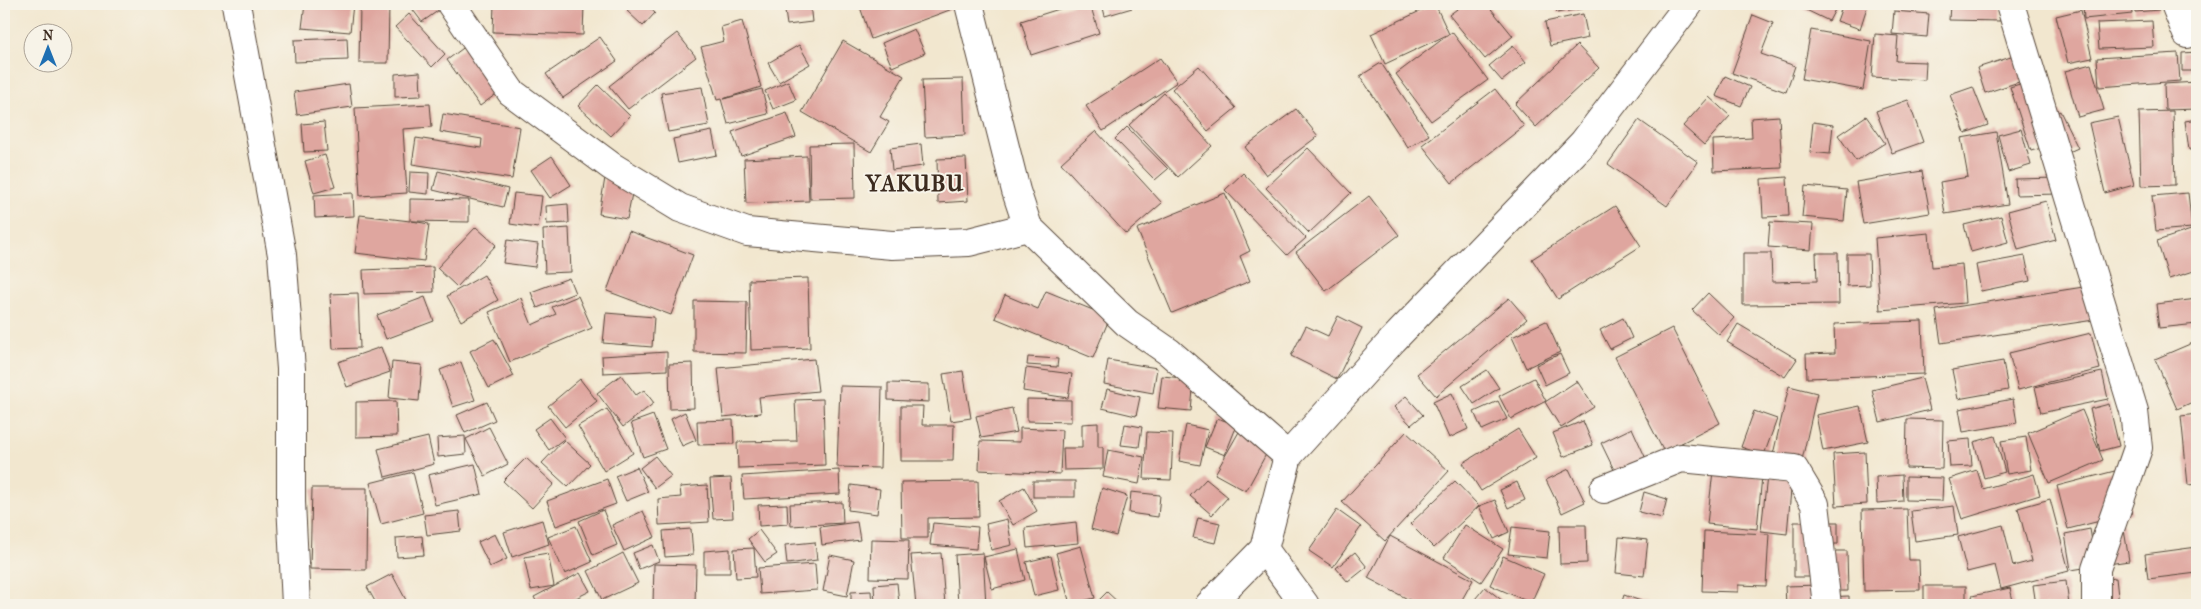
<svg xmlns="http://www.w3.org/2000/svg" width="2201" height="609" viewBox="0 0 2201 609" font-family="'IM FELL French Canon',serif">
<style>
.building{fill:#dfa69f}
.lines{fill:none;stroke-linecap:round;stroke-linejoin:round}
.minor-casing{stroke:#564639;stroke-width:30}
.tertiary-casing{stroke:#564639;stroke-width:30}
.minor{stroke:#fff;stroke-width:28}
.tertiary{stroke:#fff;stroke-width:28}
.labels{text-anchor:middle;stroke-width:4;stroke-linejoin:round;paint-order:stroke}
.district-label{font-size:22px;font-weight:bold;letter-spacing:1px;fill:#3b2a1e;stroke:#f7f3e8}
</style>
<rect width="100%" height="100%" fill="#f7f3e8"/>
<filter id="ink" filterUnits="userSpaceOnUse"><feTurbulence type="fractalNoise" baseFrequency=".02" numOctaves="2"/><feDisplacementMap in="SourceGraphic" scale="10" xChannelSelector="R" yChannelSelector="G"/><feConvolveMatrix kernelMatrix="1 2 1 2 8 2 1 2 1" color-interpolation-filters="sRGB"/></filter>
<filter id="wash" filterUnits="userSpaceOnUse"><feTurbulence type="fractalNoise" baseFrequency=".0096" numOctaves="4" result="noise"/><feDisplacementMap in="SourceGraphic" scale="20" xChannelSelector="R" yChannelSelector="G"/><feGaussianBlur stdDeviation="1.12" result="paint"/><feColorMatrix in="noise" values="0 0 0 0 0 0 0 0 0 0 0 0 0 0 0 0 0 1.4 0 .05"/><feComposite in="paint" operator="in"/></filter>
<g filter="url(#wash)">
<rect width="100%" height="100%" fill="#f2e7cf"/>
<g id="blocks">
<g class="building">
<polygon points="305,4 353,4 350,32 302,28"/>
<polygon points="360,4 389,4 388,63 359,63"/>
<polygon points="412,4 439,4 442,8 422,22 410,6"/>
<polygon points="494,4 584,4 583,35 493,32"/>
<polygon points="634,4 645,4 655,13 643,26 627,11"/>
<polygon points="784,4 810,4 812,22 787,25"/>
<polygon points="859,4 953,4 955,8 871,39"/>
<polygon points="1075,4 1090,4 1099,33 1031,55 1021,21"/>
<polygon points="1102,4 1131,4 1132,8 1105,16"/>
<polygon points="1435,4 1449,34 1385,64 1371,34"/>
<polygon points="1464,4 1487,4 1513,36 1485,59 1449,15"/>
<polygon points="1555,4 1591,4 1591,7 1557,13"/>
<polygon points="1804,4 1838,4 1829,21 1802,8"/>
<polygon points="1843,4 1868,4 1860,29 1837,21"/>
<polygon points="1950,4 2001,4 2000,21 1949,20"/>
<polygon points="2083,4 2131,4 2132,14 2084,19"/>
<polygon points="2134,4 2159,4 2159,10 2135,12"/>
<polygon points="2081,10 2092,58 2068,63 2056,16"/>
<polygon points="1894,11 1929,14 1927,37 1892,34"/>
<polygon points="409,14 445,54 432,67 395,27"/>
<polygon points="1583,14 1588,38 1550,46 1545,22"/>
<polygon points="1753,15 1773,23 1761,54 1795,66 1786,92 1732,73"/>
<polygon points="742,21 761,87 723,99 762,89 768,114 728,124 721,99 717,100 701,47 724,41 721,27"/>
<polygon points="2152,21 2154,47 2099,49 2097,23"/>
<polygon points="914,29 925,53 892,67 882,43"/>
<polygon points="1811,30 1871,41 1863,90 1802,79"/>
<polygon points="1452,32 1488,80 1431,121 1396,74"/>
<polygon points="677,33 696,57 628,109 609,86"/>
<polygon points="1875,34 1898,36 1896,61 1926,62 1925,80 1872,77"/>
<polygon points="600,37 617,61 563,98 546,74"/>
<polygon points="347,38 348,60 295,62 294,40"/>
<polygon points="843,41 904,76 880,117 889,122 871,152 802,112"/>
<polygon points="470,43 503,89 480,106 447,60"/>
<polygon points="799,45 810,64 779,82 768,63"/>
<polygon points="1577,45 1599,68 1536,127 1515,104"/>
<polygon points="1513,46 1526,62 1502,81 1489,66"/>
<polygon points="2197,52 2197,71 2182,71 2182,53"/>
<polygon points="2178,53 2180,81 2099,87 2097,58"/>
<polygon points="2017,55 2025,80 1985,93 1977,68"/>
<polygon points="1160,58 1177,82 1103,131 1086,106"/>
<polygon points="1381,63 1429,135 1408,148 1360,76"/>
<polygon points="2091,64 2104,110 2078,117 2065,71"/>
<polygon points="1199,66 1236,108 1208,131 1172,89"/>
<polygon points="420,72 421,96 395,97 395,74"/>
<polygon points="1725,76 1750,87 1741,106 1716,96"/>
<polygon points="2046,76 2048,146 2031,151 2010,87"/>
<polygon points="963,79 965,135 925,137 922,80"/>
<polygon points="788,81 796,100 773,109 765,91"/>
<polygon points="2197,82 2197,109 2165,110 2164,84"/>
<polygon points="349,84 352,107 297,115 294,92"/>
<polygon points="598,85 630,116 611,136 578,106"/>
<polygon points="702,87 709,125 668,132 661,93"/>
<polygon points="1973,87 1988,125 1965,133 1950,95"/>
<polygon points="1495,89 1524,126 1452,183 1422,145"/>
<polygon points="1164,93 1212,146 1178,177 1129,125"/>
<polygon points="1709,97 1730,116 1704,145 1683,126"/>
<polygon points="1908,100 1923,142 1892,153 1876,111"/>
<polygon points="430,104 432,127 403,129 407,193 360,196 355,108"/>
<polygon points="1296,109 1318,136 1266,175 1245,147"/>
<polygon points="2060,111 2078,148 2060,156 2042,120"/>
<polygon points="2173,111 2175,185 2141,186 2139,112"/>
<polygon points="787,113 796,137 741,156 732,132"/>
<polygon points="443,114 520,127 512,179 412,164 416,138 481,148 482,139 440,132"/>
<polygon points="1779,116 1782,168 1714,171 1713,140 1752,138 1751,118"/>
<polygon points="1866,116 1885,143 1856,161 1838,135"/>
<polygon points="2118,117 2134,185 2105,193 2089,123"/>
<polygon points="2197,119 2197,149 2189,150 2185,121"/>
<polygon points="1639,120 1698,162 1667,206 1608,164"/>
<polygon points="324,122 327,151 304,152 302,124"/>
<polygon points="1813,122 1833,125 1830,154 1810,152"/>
<polygon points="1127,127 1168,169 1155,180 1115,139"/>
<polygon points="2021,129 2031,165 2008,172 1998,135"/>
<polygon points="712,131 717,155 678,163 673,139"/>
<polygon points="1096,131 1162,203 1126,234 1061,163"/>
<polygon points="1996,132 2008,204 1945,214 1940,182 1968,177 1961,138"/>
<polygon points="854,144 855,198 810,199 809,145"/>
<polygon points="921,144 923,166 892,170 890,148"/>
<polygon points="1308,148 1351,193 1309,233 1266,188"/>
<polygon points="325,155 335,187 314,193 305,161"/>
<polygon points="552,156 571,185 550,198 531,170"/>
<polygon points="807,156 809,201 746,203 744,159"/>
<polygon points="966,158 968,201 938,203 937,159"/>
<polygon points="438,171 508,189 503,207 433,190"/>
<polygon points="1922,171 1930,213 1863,224 1856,182"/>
<polygon points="410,172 429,173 428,194 409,192"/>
<polygon points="1243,173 1306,238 1287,255 1225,190"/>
<polygon points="1787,177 1789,216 1763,217 1761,179"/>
<polygon points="605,178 634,183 627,219 599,214"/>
<polygon points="2058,178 2058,194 2016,195 2015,179"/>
<polygon points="1805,186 1847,190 1844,221 1802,217"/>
<polygon points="353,193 354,216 315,218 314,195"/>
<polygon points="514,193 542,196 538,228 510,224"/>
<polygon points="1225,193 1250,251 1240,256 1250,281 1172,313 1137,229"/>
<polygon points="2188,193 2192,228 2156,231 2152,196"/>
<polygon points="1369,196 1399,235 1326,291 1296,252"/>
<polygon points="410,199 469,200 469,222 412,221 429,224 424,261 355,253 360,215 410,221"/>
<polygon points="2046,201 2056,240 2018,250 2008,211"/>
<polygon points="568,204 569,223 547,224 546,206"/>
<polygon points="1615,206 1641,246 1558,299 1532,259"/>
<polygon points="2001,216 2008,242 1971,252 1964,225"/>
<polygon points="1770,222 1813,224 1811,250 1768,247"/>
<polygon points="476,227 496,245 457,287 437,268"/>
<polygon points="569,228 571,272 545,273 543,230"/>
<polygon points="2197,228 2197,270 2169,279 2157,241"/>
<polygon points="629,231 693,255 671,315 607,291"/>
<polygon points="1929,233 1932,267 1962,264 1965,303 1880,310 1875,238"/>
<polygon points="507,240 538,244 535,267 503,263"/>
<polygon points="1743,253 1771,253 1772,282 1817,281 1816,253 1838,253 1839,304 1743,305"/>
<polygon points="1847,254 1869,254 1870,285 1847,286"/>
<polygon points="2025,256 2030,281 1981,291 1976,265"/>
<polygon points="433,267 434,292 364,294 363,270"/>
<polygon points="484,275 498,300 461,321 447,296"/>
<polygon points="569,278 575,293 537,308 531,292"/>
<polygon points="808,278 810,348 751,350 749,280"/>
<polygon points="2109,283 2114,317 1941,343 1936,310"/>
<polygon points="1046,291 1110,317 1093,358 995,318 1005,295 1038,309"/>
<polygon points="358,293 360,348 333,349 330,294"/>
<polygon points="1708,293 1734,318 1719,335 1692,310"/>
<polygon points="578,296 592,328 510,362 489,312 521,298 532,325 556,314 552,307"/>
<polygon points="425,297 434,321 386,339 377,315"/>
<polygon points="1509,298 1527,319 1436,396 1417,374"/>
<polygon points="2197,299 2197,324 2159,328 2156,304"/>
<polygon points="694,301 747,302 746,353 694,352"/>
<polygon points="606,313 654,317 652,347 603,343"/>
<polygon points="1338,316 1362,328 1337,379 1291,356 1306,326 1328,336"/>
<polygon points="1623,318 1632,338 1610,349 1600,330"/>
<polygon points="1546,321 1560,352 1526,368 1512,337"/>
<polygon points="1922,321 1924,374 1807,378 1806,354 1835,353 1834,324"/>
<polygon points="1738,324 1797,359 1785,377 1727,342"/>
<polygon points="1672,328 1720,423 1664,452 1615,357"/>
<polygon points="2091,333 2100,369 2018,390 2009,353"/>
<polygon points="494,339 514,376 489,388 470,351"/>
<polygon points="2197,341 2197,400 2177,409 2155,359"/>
<polygon points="381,347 390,372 347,387 338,362"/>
<polygon points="667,352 667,370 603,373 602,356"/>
<polygon points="1560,354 1569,373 1545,385 1536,365"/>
<polygon points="1028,357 1058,359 1057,367 1027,365"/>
<polygon points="814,359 818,391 759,397 761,413 723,417 718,368"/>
<polygon points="1108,360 1157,368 1153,393 1104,384"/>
<polygon points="2003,361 2008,390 1958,399 1952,370"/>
<polygon points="392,362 422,365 419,401 389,398"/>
<polygon points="461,362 475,400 453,407 440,370"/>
<polygon points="693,363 694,408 670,409 669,364"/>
<polygon points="1026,368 1072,374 1068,398 1023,391"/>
<polygon points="1487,370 1499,388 1474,404 1462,386"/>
<polygon points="963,371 971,418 951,421 943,374"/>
<polygon points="2102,372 2108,399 2041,413 2035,387"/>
<polygon points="621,375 636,395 644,390 654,403 623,427 597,393"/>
<polygon points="1162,376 1194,379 1191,411 1158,408"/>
<polygon points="1534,378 1546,401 1511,419 1499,396"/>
<polygon points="1922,378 1930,410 1880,422 1872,390"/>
<polygon points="580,379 597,401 565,427 548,406"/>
<polygon points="1577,381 1594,407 1561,428 1545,402"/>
<polygon points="888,383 929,384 929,402 888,400"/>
<polygon points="840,386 882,387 880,468 837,467"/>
<polygon points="1789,386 1817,393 1800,469 1771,463"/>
<polygon points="1107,389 1140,397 1136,416 1102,408"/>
<polygon points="1452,393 1468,429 1449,438 1433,402"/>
<polygon points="1406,396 1423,415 1411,425 1394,407"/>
<polygon points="823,399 825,465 738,468 737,442 797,441 795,400"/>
<polygon points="1027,399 1071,400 1071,422 1027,421"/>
<polygon points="2013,399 2017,423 1963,432 1959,409"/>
<polygon points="396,401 397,436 356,437 356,402"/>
<polygon points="1498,401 1507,419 1482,430 1474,412"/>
<polygon points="487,402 495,420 465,433 457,415"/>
<polygon points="2109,404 2119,446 2100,451 2090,409"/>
<polygon points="901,406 923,406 922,425 954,425 953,461 901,461"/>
<polygon points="1860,406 1868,442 1823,451 1816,415"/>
<polygon points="1012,408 1017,432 981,438 976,416"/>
<polygon points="607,409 633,453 604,471 578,426"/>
<polygon points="2082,410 2103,460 2049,483 2028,433"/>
<polygon points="1754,411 1777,419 1764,455 1741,447"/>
<polygon points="685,412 696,440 682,446 671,419"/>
<polygon points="2197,414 2197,484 2188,485 2181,416"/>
<polygon points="653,415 666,449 643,457 631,423"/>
<polygon points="550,418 565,438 549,450 534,429"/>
<polygon points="1217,418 1237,425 1225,455 1205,447"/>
<polygon points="1907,419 1943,420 1942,469 1906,468"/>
<polygon points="733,420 734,444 698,445 697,421"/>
<polygon points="1583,421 1593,445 1563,457 1553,433"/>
<polygon points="1098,423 1098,447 1103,447 1103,469 1064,470 1063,448 1082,448 1082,424"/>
<polygon points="1125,424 1142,427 1139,447 1121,445"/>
<polygon points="1186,425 1208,430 1200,465 1179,461"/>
<polygon points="489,427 508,464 485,476 466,439"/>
<polygon points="1020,428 1062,430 1060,474 979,470 980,441 1020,442"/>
<polygon points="1632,428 1647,461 1617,476 1601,443"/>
<polygon points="1518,429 1536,458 1481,491 1463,463"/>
<polygon points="1240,430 1270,447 1246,491 1215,474"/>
<polygon points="1147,432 1173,433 1171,480 1144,479"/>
<polygon points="1406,432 1449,471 1385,541 1342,502"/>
<polygon points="465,436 466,454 438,457 437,438"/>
<polygon points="1995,436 2005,472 1984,478 1974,442"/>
<polygon points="428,437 434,464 385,477 378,449"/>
<polygon points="2026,437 2031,470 2007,474 2001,441"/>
<polygon points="1970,439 1972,466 1950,467 1948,441"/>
<polygon points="564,440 590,464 568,487 542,463"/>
<polygon points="1108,450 1144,457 1139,484 1103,477"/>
<polygon points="1865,452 1867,504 1836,506 1833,454"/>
<polygon points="655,456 671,476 655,488 640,468"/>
<polygon points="526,458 554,484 532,508 503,481"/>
<polygon points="475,464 482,494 435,505 428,475"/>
<polygon points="637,467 648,492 626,501 615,476"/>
<polygon points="2130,467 2126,492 2132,513 2068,529 2057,486"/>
<polygon points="1569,469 1585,502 1562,513 1546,480"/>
<polygon points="839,470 840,494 744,499 742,476"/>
<polygon points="1977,470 1983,489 2034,474 2040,495 1962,519 1949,479"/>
<polygon points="1713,471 1762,476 1757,529 1707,524"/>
<polygon points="413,472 423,513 381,524 370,483"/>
<polygon points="1902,475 1903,501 1877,503 1876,477"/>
<polygon points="1767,476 1792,479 1787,534 1761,531"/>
<polygon points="1906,477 1943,478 1942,501 1906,500"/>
<polygon points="731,478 733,518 713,519 710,479"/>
<polygon points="607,479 616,504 556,526 547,501"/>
<polygon points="1206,479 1228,497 1212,515 1190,496"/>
<polygon points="978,481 979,517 928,518 928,538 902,538 901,482"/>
<rect x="1033" y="481" width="42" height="16"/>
<polygon points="1455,481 1479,506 1434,548 1410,524"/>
<polygon points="1517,482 1525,500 1508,508 1500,490"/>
<polygon points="707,485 709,522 659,525 658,499 681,497 680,487"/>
<polygon points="851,485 880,489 877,514 848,510"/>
<polygon points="1024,487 1037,511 1013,525 999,501"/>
<polygon points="312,488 367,488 366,570 310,569"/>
<polygon points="1102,488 1127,496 1116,536 1091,529"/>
<polygon points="1131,492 1160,495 1158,517 1129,513"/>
<polygon points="1644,492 1667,499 1662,518 1639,512"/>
<polygon points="2050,499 2069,571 2001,589 1995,565 1967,572 1958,537 2003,525 2013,566 2032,561 2018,508"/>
<polygon points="1495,500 1509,532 1494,539 1479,506"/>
<polygon points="842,502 843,523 791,526 790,504"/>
<polygon points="787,504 788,524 759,526 758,505"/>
<polygon points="1954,506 1958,535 1915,541 1911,511"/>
<polygon points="1907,509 1909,560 1919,560 1920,590 1864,591 1862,510"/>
<polygon points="603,510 617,545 593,555 579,521"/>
<polygon points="1337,510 1361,527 1333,567 1309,551"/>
<polygon points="459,511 461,531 427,535 424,515"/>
<polygon points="643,511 655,537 624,551 612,525"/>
<polygon points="1198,518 1220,523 1215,543 1193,538"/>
<polygon points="1007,519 1012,545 991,550 986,524"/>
<polygon points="542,520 549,544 512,557 504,532"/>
<polygon points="857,522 860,540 822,545 820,527"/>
<polygon points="1076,522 1078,543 1027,548 1025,528"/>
<polygon points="1794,522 1838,522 1838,544 1819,544 1819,577 1794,577"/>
<polygon points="933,523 978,527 976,549 930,545"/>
<polygon points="2123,523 2129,561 2101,565 2095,528"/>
<polygon points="1465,525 1503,549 1481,582 1444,558"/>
<polygon points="1559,525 1586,525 1587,563 1560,564"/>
<polygon points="576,526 592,562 565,574 548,537"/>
<polygon points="1512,527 1550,531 1547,558 1508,554"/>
<polygon points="691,529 693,555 665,557 663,531"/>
<polygon points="2090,529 2096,566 2071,570 2065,534"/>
<polygon points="759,530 777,554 765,562 748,539"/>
<polygon points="1704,531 1769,534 1766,586 1738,585 1738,592 1702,591"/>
<polygon points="495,534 507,559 490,567 478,542"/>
<polygon points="422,536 424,555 397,557 396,538"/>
<polygon points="1390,536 1473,580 1459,605 1419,605 1368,578"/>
<polygon points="1619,537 1648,540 1644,576 1616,573"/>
<polygon points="871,539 909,540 908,579 870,578"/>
<polygon points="815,542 817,560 787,564 785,545"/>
<polygon points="653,545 659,561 639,569 633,553"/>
<polygon points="1081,546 1095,598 1070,604 1056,553"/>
<polygon points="2197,547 2197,573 2148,579 2145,554"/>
<polygon points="754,548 756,577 736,578 734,549"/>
<polygon points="730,549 730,573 704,573 704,551"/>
<polygon points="1018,549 1025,580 992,589 984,557"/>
<polygon points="1823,551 1847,551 1848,591 1824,591"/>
<polygon points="1355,552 1367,567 1348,582 1336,568"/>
<polygon points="548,553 554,586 531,590 524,557"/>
<polygon points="623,553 638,583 602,600 588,571"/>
<polygon points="941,553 945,605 916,605 911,555"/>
<polygon points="983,553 986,605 958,605 955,555"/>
<polygon points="830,555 854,560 847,596 823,591"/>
<polygon points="1051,556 1059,590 1034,596 1026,562"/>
<polygon points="1503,556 1544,574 1531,603 1490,585"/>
<polygon points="654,564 696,565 695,605 653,605"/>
<polygon points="815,564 817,590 760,594 758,568"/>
<polygon points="580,573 590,591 562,605 538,605 534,597"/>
<polygon points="392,574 406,600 396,605 377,605 367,587"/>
<polygon points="2116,578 2119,605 2093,605 2090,581"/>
<polygon points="2066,581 2069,605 2036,605 2033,585"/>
<polygon points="897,583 899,604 875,605 874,585"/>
<polygon points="1821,585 1822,605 1786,605 1785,586"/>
<rect x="1924" y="586" width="42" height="19"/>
<polygon points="1485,587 1508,605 1472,605 1471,604"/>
<polygon points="2010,588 2014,605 1974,605 1972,596"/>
<polygon points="871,591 872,605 851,605 851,592"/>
<polygon points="1107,592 1121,605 1094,605"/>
<polygon points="1624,595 1652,605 1621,605"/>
<polygon points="1849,596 1849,605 1823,605 1823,597"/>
<polygon points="1913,600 1913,605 1879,605 1879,604"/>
<polygon points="593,602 593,605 570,605 570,603"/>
</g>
</g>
</g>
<g filter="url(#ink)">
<use href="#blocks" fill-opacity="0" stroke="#564639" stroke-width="1"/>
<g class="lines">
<defs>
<g id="minor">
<polyline points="236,4 282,255 291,369 291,502 296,605"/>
<polyline points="451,4 511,92 611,166 680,208 747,232 892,245 969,242 1028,227"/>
<polyline points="969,4 1016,191 1028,227 1127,323 1169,352 1288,456"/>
<polyline points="2010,4 2134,411 2138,448 2096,569 2096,605"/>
<polyline points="2175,4 2187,34"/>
<polyline points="1604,489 1681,458 1794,469 1815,504 1827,605"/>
<polyline points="1264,549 1305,605"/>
</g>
<polyline id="tertiary" points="1209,605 1264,549 1288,456 1393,340 1583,143 1689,4"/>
</defs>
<use href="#minor" class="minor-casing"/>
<use href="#tertiary" class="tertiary-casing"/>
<use href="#minor" class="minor"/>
<use href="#tertiary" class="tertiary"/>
</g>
</g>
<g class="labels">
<g class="district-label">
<text x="915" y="191">YAKUBU</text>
</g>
</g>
<rect width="2201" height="609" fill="none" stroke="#f7f3e8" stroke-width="20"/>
<g transform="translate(48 48)"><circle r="24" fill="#f7f3e8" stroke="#aca397"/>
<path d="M0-4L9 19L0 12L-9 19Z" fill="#1f6fb2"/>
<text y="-8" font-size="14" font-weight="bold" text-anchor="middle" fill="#3b2a1e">N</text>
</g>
</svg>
